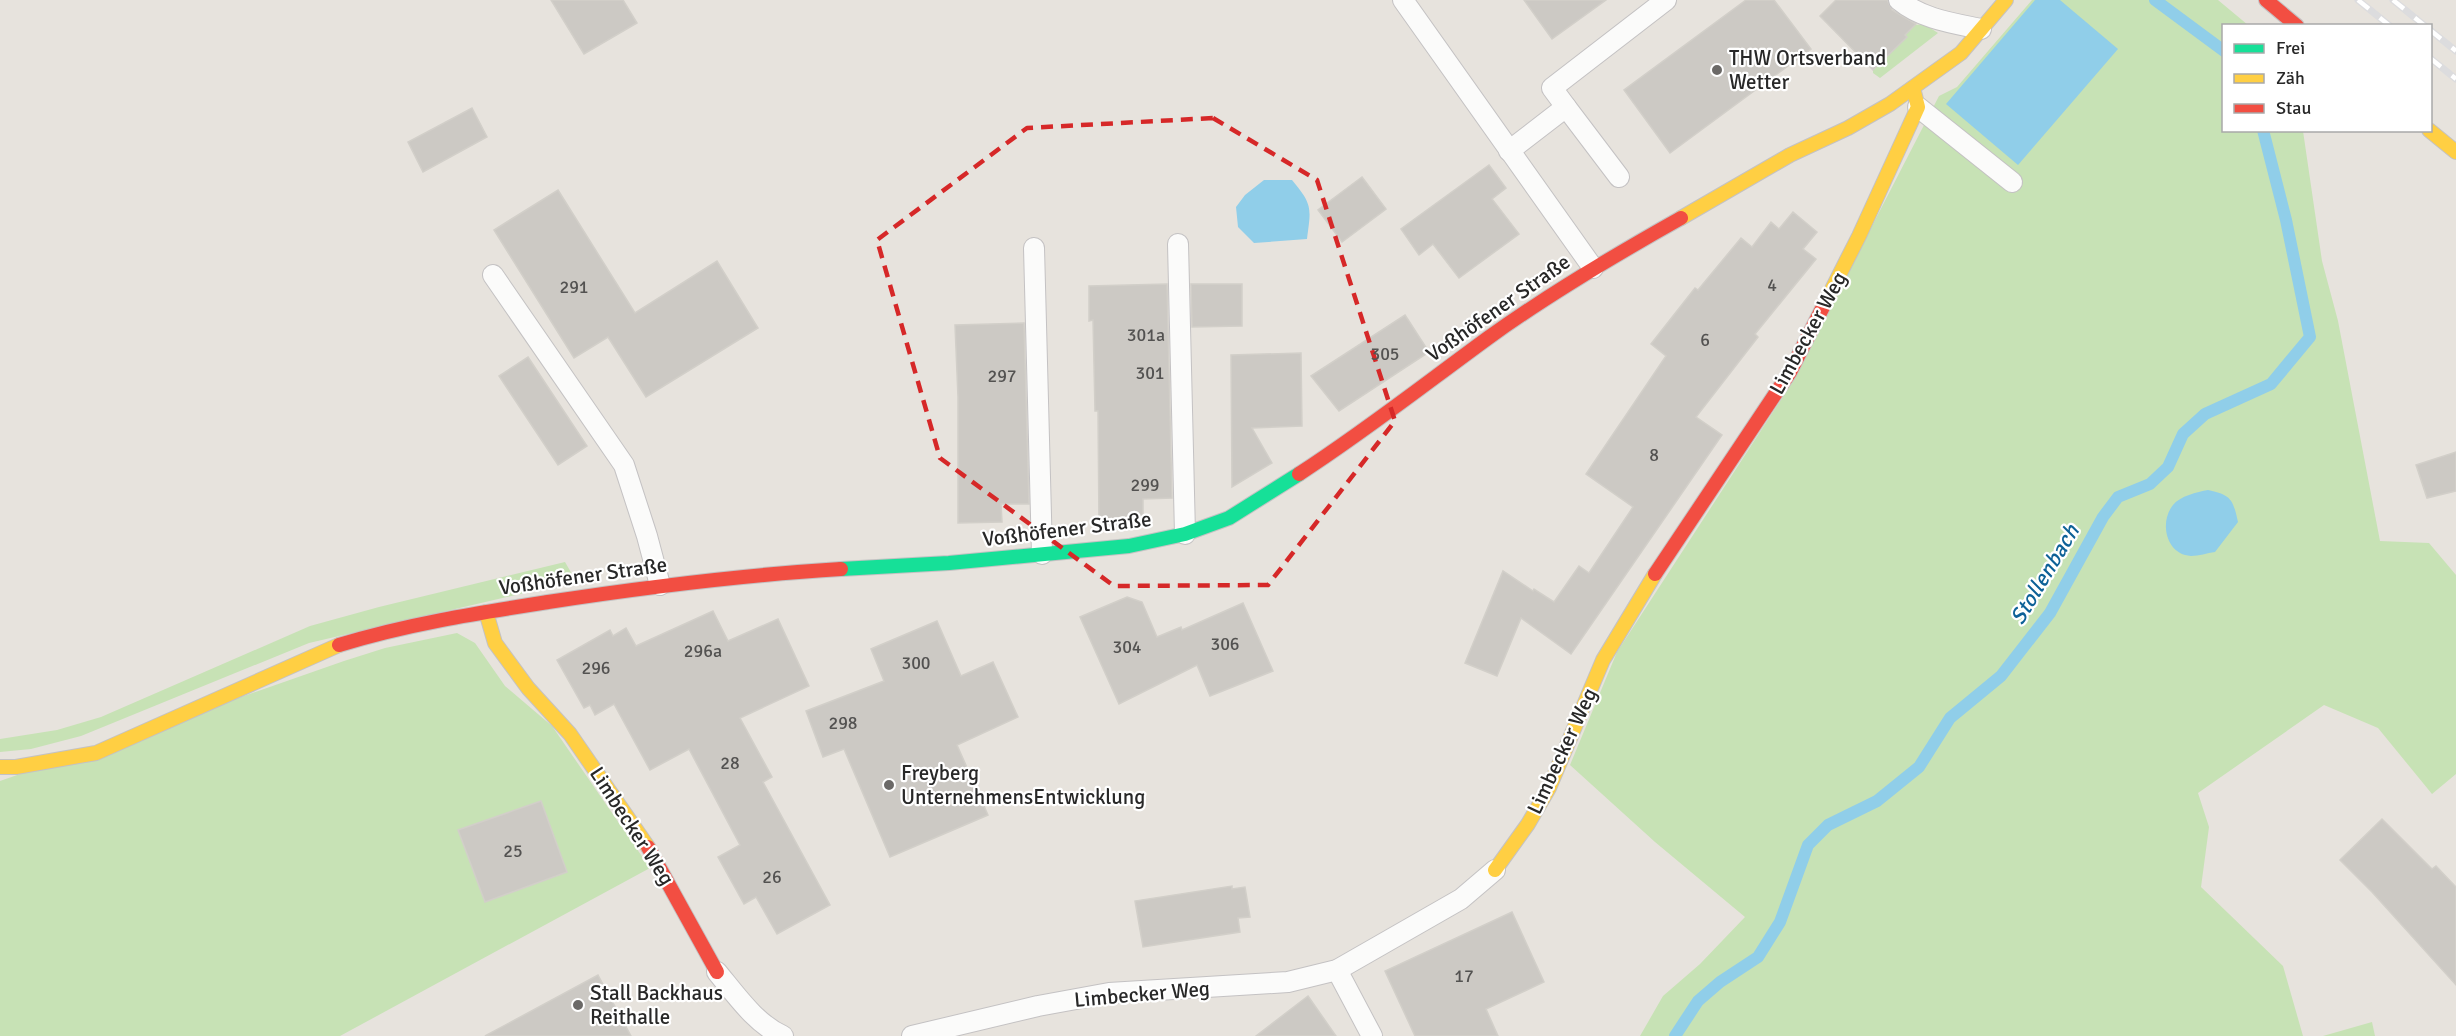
<svg xmlns="http://www.w3.org/2000/svg" width="2456" height="1036" viewBox="0 0 2456 1036" font-family="Signika,sans-serif">
<style>
.green{fill:#c7e2b5}
.water{fill:#90cee9}
.lines{fill:none;stroke-linecap:round;stroke-linejoin:round}
.stream{stroke:#90cee9;stroke-width:12}
.building{fill:#ccc9c4;stroke:#d2cfc9;stroke-width:1.5}
.lane-casing{stroke:#c4c2c3;stroke-width:22}
.fast-casing{stroke:#c4c2c3;stroke-width:16}
.slow-casing{stroke:#c4c2c3;stroke-width:16}
.jam-casing{stroke:#c4c2c3;stroke-width:16}
.lane{stroke:#fbfbfa;stroke-width:20}
.fast{stroke:#16e098;stroke-width:14}
.slow{stroke:#ffcf43;stroke-width:14}
.jam{stroke:#f24e42;stroke-width:14}
.rail-casing{stroke:#dcdcde;stroke-width:7}
.rail{stroke:#fff;stroke-width:4.5;stroke-dasharray:14;stroke-linecap:butt}
.marked{fill:none;stroke:#d62828;stroke-width:4.5;stroke-dasharray:12 8;stroke-linejoin:round}
.poi-dot{fill:#6b6967;stroke:#fff;stroke-width:2}
.labels{text-anchor:middle;stroke-width:4.5;stroke-linejoin:round;paint-order:stroke}
.number-label{font-size:18px;fill:#535251}
.poi-label{font-size:21px;fill:#282828;stroke:#fff;text-anchor:start}
.street-label{font-size:21px;fill:#282828;stroke:#fff}
.water-label{font-size:22px;font-style:italic;fill:#0d6197;stroke:#fff}
</style>
<rect width="100%" height="100%" fill="#e7e3dd"/>
<g class="green">
<polygon points="2032,0 2218,0 2248,25 2224,26 2224,130 2303,131 2322,261 2338,321 2380,541 2429,543 2456,575 2456,774 2432,794 2378,728 2324,705 2198,793 2209,827 2201,887 2283,966 2303,1036 1640,1036 1663,996 1700,964 1745,917 1655,842 1570,765 1617,652 1788,389 1939,96 1957,87"/>
<polygon points="1924,24 1938,33 1880,78 1873,73 1873,70 1906,38 1904,35 1915,25"/>
<polygon points="565,562 576,581 309,643 81,736 31,749 0,752 0,739 57,730 101,717 310,626 379,607"/>
<polygon points="457,633 475,643 505,686 552,726 650,868 340,1036 0,1036 0,781 344,661 385,648"/>
<polygon points="2372,1022 2375,1036 2323,1036"/>
</g>
<g class="water">
<polygon points="2035,0 2060,0 2118,49 2018,165 1946,104"/>
<path d="M1264 180H1292C1313 205 1311 208 1307 239L1254 243 1238 227 1236 207 1245 195Z"/>
<path d="M2208 490C2231 495 2233 499 2238 522L2215 552C2207 553 2199 556 2191 556 2166 555 2159 522 2173 505 2180 496 2197 492 2208 490Z"/>
</g>
<g class="lines">
<g class="stream">
<polyline points="2155,0 2224,51"/>
<polyline points="1675,1036 1698,1001 1720,982 1758,957 1780,922 1808,845 1828,825 1877,801 1919,767 1950,718 2001,676 2050,613 2103,517 2118,497 2150,484 2168,467 2183,434 2205,414 2271,384 2310,337 2286,220 2263,130"/>
</g>
</g>
<g class="building">
<polygon points="551,0 623,0 637,23 584,54"/>
<polygon points="1524,0 1606,0 1552,39"/>
<polygon points="1746,0 1774,0 1811,49 1670,153 1624,90"/>
<polygon points="1836,0 1887,0 1892,10 1916,24 1905,35 1907,37 1873,70 1820,16"/>
<polygon points="472,108 487,137 423,172 408,142"/>
<polygon points="1489,165 1506,188 1492,199 1519,234 1459,278 1433,244 1419,255 1401,229"/>
<polygon points="1362,177 1386,209 1342,242 1318,210"/>
<polygon points="558,190 635,313 717,261 758,328 646,397 608,337 574,358 494,230"/>
<polygon points="1793,212 1817,232 1803,249 1816,259 1755,334 1758,337 1696,417 1722,435 1571,654 1521,618 1497,676 1465,663 1503,571 1533,591 1534,589 1554,602 1579,566 1589,573 1633,507 1586,474 1666,356 1651,344 1695,288 1698,290 1741,238 1752,247 1771,222 1779,229"/>
<polygon points="1167,284 1172,498 1143,499 1143,524 1099,526 1098,411 1095,411 1093,320 1089,321 1089,286"/>
<polygon points="1191,284 1242,284 1242,326 1192,327"/>
<polygon points="1405,315 1429,352 1339,411 1311,376"/>
<polygon points="1024,323 1029,504 1001,504 1002,522 958,523 958,397 955,325"/>
<polygon points="1301,353 1302,426 1252,428 1272,463 1232,487 1231,355"/>
<polygon points="528,357 587,446 558,465 499,376"/>
<polygon points="2456,452 2456,491 2427,498 2416,465"/>
<polygon points="1127,597 1142,602 1157,637 1181,627 1182,630 1243,603 1273,671 1210,696 1197,665 1119,704 1080,617"/>
<polygon points="713,611 728,641 778,619 809,686 740,718 772,777 763,782 830,905 777,934 756,897 744,904 718,857 740,845 689,749 650,770 614,704 595,715 590,705 584,708 557,660 610,630 613,636 626,628 636,646"/>
<polygon points="937,621 961,676 993,662 1018,717 957,745 988,815 890,857 844,749 823,757 806,711 884,681 871,649"/>
<polygon points="541,801 567,872 485,902 458,830"/>
<polygon points="2382,819 2432,869 2436,866 2456,887 2456,985 2372,892 2340,860"/>
<polygon points="1232,886 1232,889 1245,887 1250,917 1238,918 1240,932 1143,947 1135,901"/>
<polygon points="1512,912 1544,982 1486,1009 1498,1036 1415,1036 1385,971"/>
<polygon points="598,975 631,1036 485,1036"/>
<polygon points="1308,996 1336,1036 1256,1036"/>
</g>
<g class="lines">
<defs>
<g id="lane">
<polyline points="1403,0 1593,268"/>
<path d="M1899 0C1922 19 1952 23 1981 29"/>
<polyline points="1566,107 1552,88 1666,0"/>
<polyline points="1918,107 2012,182"/>
<polyline points="1509,151 1566,107 1619,177"/>
<polyline points="1178,244 1185,534"/>
<polyline points="1034,248 1042,554"/>
<polyline points="493,275 624,465 647,536 660,585"/>
<polyline points="1337,970 1372,1036"/>
<path d="M717 972C736 995 756 1024 783 1036"/>
<polyline points="912,1036 1038,1006 1109,993 1288,982 1337,970 1461,899 1495,870"/>
</g>
<polyline id="fast" points="841,569 949,563 1129,546 1185,534 1229,518 1299,474"/>
<g id="slow">
<polyline points="2429,130 2456,152"/>
<polyline points="1681,218 1790,155 1848,128 1890,104 1961,53 2006,0"/>
<polyline points="1825,303 1859,236 1918,107 1913,88"/>
<polyline points="486,612 495,643 528,688 570,734 648,847"/>
<polyline points="0,767 16,767 96,753 339,645"/>
<polyline points="1495,870 1528,824 1549,788 1603,660 1655,574"/>
</g>
<g id="jam">
<polyline points="2266,0 2297,26"/>
<path d="M1299 474C1364 432 1425 384 1488 338 1549 294 1615 255 1681 218"/>
<polyline points="1655,574 1790,372 1825,303"/>
<path d="M339 645C407 624 478 613 548 602 646 587 743 575 841 569"/>
<polyline points="648,847 717,972"/>
</g>
</defs>
<use href="#lane" class="lane-casing"/>
<use href="#fast" class="fast-casing"/>
<use href="#slow" class="slow-casing"/>
<use href="#jam" class="jam-casing"/>
<use href="#lane" class="lane"/>
<use href="#fast" class="fast"/>
<use href="#slow" class="slow"/>
<use href="#jam" class="jam"/>
<defs>
<g id="rail">
<polyline points="2358,0 2390,26"/>
<polyline points="2393,0 2425,26"/>
<polyline points="2430,30 2456,51"/>
<polyline points="2430,58 2456,79"/>
</g>
</defs>
<use href="#rail" class="rail-casing"/>
<use href="#rail" class="rail"/>
</g>
<path class="marked" d="M1213 118 1317 180 1395 421 1268 585 1114 586 940 458 877 240 1027 128Z"/>
<g class="poi-dot">
<circle cx="1717" cy="70" r="6"/>
<circle cx="889" cy="785" r="6"/>
<circle cx="578" cy="1005" r="6"/>
</g>
<g class="labels">
<g class="number-label">
<text x="1772" y="291">4</text>
<text x="574" y="293">291</text>
<text x="1146" y="341">301a</text>
<text x="1705" y="346">6</text>
<text x="1385" y="360">305</text>
<text x="1150" y="379">301</text>
<text x="1002" y="382">297</text>
<text x="1654" y="461">8</text>
<text x="1145" y="491">299</text>
<text x="1225" y="650">306</text>
<text x="1127" y="653">304</text>
<text x="703" y="657">296a</text>
<text x="916" y="669">300</text>
<text x="596" y="674">296</text>
<text x="843" y="729">298</text>
<text x="730" y="769">28</text>
<text x="513" y="857">25</text>
<text x="772" y="883">26</text>
<text x="1464" y="982">17</text>
</g>
<g class="poi-label">
<text x="1729" y="65">THW Ortsverband<tspan x="1729" dy="24">Wetter</tspan></text>
<text x="901" y="780">Freyberg<tspan x="901" dy="24">UnternehmensEntwicklung</tspan></text>
<text x="590" y="1000">Stall Backhaus<tspan x="590" dy="24">Reithalle</tspan></text>
</g>
<g class="street-label">
<text transform="translate(1498 308) rotate(-35)" y="7">Voßhöfener Straße</text>
<text transform="translate(1808 333) rotate(-61)" y="7">Limbecker Weg</text>
<text transform="translate(1067 529) rotate(-7)" y="7">Voßhöfener Straße</text>
<text transform="translate(583 576) rotate(-8)" y="7">Voßhöfener Straße</text>
<text transform="translate(1562 751) rotate(-65)" y="7">Limbecker Weg</text>
<text transform="translate(632 826) rotate(57)" y="7">Limbecker Weg</text>
<text transform="translate(1142 994) rotate(-5)" y="7">Limbecker Weg</text>
</g>
<g class="water-label">
<text transform="translate(2044 574) rotate(-59)" y="8">Stollenbach</text>
</g>
</g>
<rect x="2222" y="24" width="210" height="108" fill="#ffffff" stroke="#a9a9a9" stroke-width="1.5"/>
<rect x="2234" y="44" width="30" height="9" fill="#16e098" stroke="#a9a9a9" stroke-width="1.5"/>
<text x="2276" y="54" font-size="18" fill="#282828">Frei</text>
<rect x="2234" y="74" width="30" height="9" fill="#ffcf43" stroke="#a9a9a9" stroke-width="1.5"/>
<text x="2276" y="84" font-size="18" fill="#282828">Zäh</text>
<rect x="2234" y="104" width="30" height="9" fill="#f24e42" stroke="#a9a9a9" stroke-width="1.5"/>
<text x="2276" y="114" font-size="18" fill="#282828">Stau</text>
</svg>
